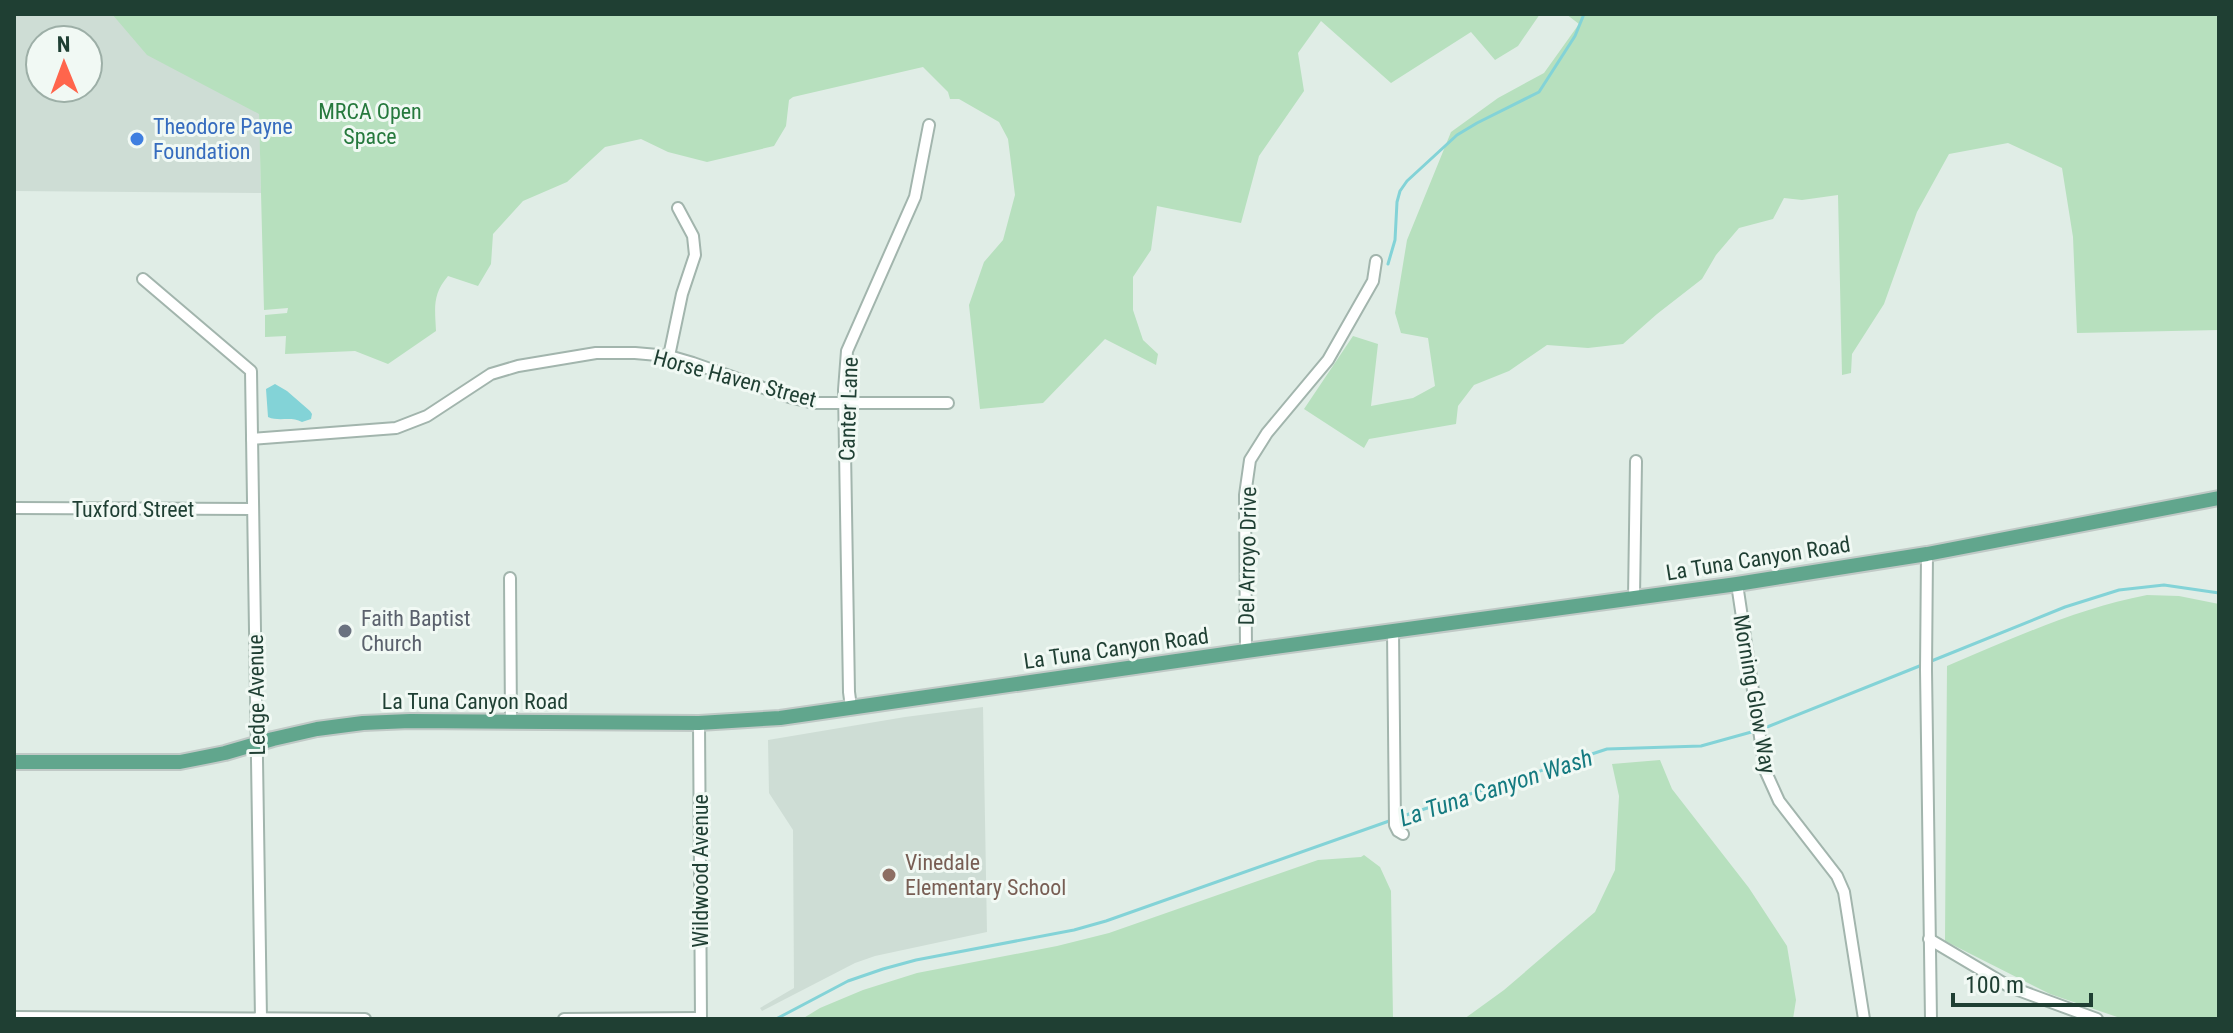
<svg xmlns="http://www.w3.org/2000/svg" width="2233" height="1033" viewBox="0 0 2233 1033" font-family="'Roboto Condensed',sans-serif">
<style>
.built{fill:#ceddd5;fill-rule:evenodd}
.green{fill:#b7e0be}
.water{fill:#83d3d7}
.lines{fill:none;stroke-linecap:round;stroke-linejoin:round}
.stream{stroke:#83d3d7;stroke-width:3}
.minor-casing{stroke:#a2b5ad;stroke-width:14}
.major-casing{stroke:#c0c9c6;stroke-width:18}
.minor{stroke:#fff;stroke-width:10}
.major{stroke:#61a68d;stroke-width:14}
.shop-dot{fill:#3f7fe0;stroke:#f1f9f4;stroke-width:3}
.worship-dot{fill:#6b7280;stroke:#f1f9f4;stroke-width:3}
.education-dot{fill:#8d6e63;stroke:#f1f9f4;stroke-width:3}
.labels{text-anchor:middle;stroke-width:6;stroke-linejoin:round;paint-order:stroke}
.park-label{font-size:22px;fill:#26793d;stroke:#f1f9f4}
.shop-label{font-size:22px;fill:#366cbe;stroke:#f1f9f4;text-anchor:start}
.street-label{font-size:22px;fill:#1f3f33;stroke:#f1f9f4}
.worship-label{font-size:22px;fill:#5b616d;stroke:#f1f9f4;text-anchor:start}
.education-label{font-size:22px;fill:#785e54;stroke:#f1f9f4;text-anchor:start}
.water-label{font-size:24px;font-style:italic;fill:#147a80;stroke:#f1f9f4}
</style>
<rect width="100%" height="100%" fill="#e0ede6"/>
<g class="built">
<path d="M14 14H257L261 193 14 191ZM40 40H88V88H40Z"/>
<polygon points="983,707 987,932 875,956 855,963 762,1011 760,1008 794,988 793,830 769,793 768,740 905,717"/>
</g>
<g class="green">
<path d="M112 14H1540L1518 46 1495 60 1471 32 1391 83 1321 21 1298 53 1304 91 1259 156 1241 223 1157 206 1151 250 1133 277V310L1143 340 1158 354 1156 365 1105 339 1043 403 980 409 969 305 984 262 1003 240 1015 195 1008 139 999 122 959 99H950L948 92 923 67 793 97 789 100 786 126 774 146 707 162 668 152 641 139 605 147 567 182 523 201 493 234 491 264 478 286 448 276C432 295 435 308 436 331L388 364 355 351 285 354 286 336 265 337V315L287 313 288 308 264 310 259 114 147 55Z"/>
<polygon points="1566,14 2219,14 2219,330 2077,333 2073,237 2062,168 2008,143 1949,154 1917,212 1884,304 1852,354 1851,373 1842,375 1838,195 1802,200 1784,198 1773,219 1739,228 1716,255 1702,279 1657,314 1623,344 1588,348 1547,345 1509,371 1474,385 1458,406 1456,424 1369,439 1364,448 1304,409 1353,336 1378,344 1371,406 1413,398 1435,386 1428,338 1401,333 1395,313 1407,240 1451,132 1498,98 1544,73 1579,24"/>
<path d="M2147 595 2179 596 2219 604V1019H2123L2050 994 1945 941 1947 666C2014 638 2075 609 2147 595Z"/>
<polygon points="1660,760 1672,789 1749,888 1787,946 1796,1000 1793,1019 1464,1019 1504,990 1595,912 1615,870 1619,796 1612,764"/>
<polygon points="1364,855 1380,867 1391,891 1393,1019 802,1019 820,1008 863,990 917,973 1057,946 1109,933 1318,860 1361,857"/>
</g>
<path class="water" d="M275 384 287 391 310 411 312 414 311 419 302 422C291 416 279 422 268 417L266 389Z"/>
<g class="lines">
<g class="stream">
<polyline points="1388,264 1395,240 1397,202 1400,191 1407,181 1457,135 1477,123 1539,92 1575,36 1584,14"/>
<polyline points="1929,662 2065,607 2119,590 2164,585 2219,593"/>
<polyline points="1762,729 1922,665"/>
<polyline points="1400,817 1607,749 1701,746 1755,731"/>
<polyline points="776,1019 848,981 883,969 916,960 1074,930 1106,921 1392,820"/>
</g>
<defs>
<g id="minor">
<polyline points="143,279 251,371 261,1019"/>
<polyline points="669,356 682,294 695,255 693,236 678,208"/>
<polyline points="252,439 396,428 427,416 491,374 518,366 596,353 635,353 669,356 693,363 789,397 814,403 948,403"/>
<polyline points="14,508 253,509"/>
<polyline points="1927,554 1926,670 1931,1019"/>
<polyline points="510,578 511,722"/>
<polyline points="1737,584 1765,770 1779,801 1837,876 1844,892 1864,1019"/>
<polyline points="1634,598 1636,461"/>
<polyline points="1393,631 1395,825 1398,831 1403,834"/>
<polyline points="1246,651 1245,495 1250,460 1267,433 1328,360 1373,281 1376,261"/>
<polyline points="851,707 849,692 844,390 847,351 915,197 929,125"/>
<polyline points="699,723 701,1019"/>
<polyline points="1929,939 2010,987 2097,1019"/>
<polyline points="14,1017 365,1019"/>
<polyline points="564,1019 701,1018"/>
</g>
<polyline id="major" points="14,762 180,762 225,753 273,739 317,729 363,723 410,721 699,723 780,718 1246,651 1737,584 1927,554 2219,498"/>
</defs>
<use href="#minor" class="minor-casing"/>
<use href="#major" class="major-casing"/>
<use href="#minor" class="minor"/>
<use href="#major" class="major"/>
</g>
<circle class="shop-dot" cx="137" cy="139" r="8"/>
<circle class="worship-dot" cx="345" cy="631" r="8"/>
<circle class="education-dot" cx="889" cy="875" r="8"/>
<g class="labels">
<g class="park-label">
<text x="370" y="119">MRCA Open<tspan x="370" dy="25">Space</tspan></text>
</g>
<g class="shop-label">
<text x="153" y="134">Theodore Payne<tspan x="153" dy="25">Foundation</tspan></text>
</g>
<g class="street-label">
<text transform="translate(735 378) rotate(15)" y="8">Horse Haven Street</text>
<text transform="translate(848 409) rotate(-88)" y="8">Canter Lane</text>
<text x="133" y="517">Tuxford Street</text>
<text transform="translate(1247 556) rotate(-89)" y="8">Del Arroyo Drive</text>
<text transform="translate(1758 558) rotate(-9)" y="8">La Tuna Canyon Road</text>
<text transform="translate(1116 648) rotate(-8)" y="8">La Tuna Canyon Road</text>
<text transform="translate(1755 694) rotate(80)" y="8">Morning Glow Way</text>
<text transform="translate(256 695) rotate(-91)" y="8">Ledge Avenue</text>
<text x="475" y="709">La Tuna Canyon Road</text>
<text transform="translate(700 871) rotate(-90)" y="8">Wildwood Avenue</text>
</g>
<g class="worship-label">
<text x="361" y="626">Faith Baptist<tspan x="361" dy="25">Church</tspan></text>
</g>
<g class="education-label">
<text x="905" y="870">Vinedale<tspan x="905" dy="25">Elementary School</tspan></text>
</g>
<g class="water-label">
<text transform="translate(1496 788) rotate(-18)" y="8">La Tuna Canyon Wash</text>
</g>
</g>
<rect width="2233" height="1033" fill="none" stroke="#1f3f33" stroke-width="32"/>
<g transform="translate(64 64) rotate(359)"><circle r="38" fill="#f1f9f4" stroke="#9dafa7" stroke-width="2"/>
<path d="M0-6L14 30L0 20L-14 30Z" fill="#ff654c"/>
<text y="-12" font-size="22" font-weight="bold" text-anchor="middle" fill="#1f3f33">N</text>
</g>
<path d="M1953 993v12h138v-12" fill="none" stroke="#1f3f33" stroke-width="4"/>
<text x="1965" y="993" font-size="24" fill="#1f3f33" stroke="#f1f9f4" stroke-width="6" paint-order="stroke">100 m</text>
</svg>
